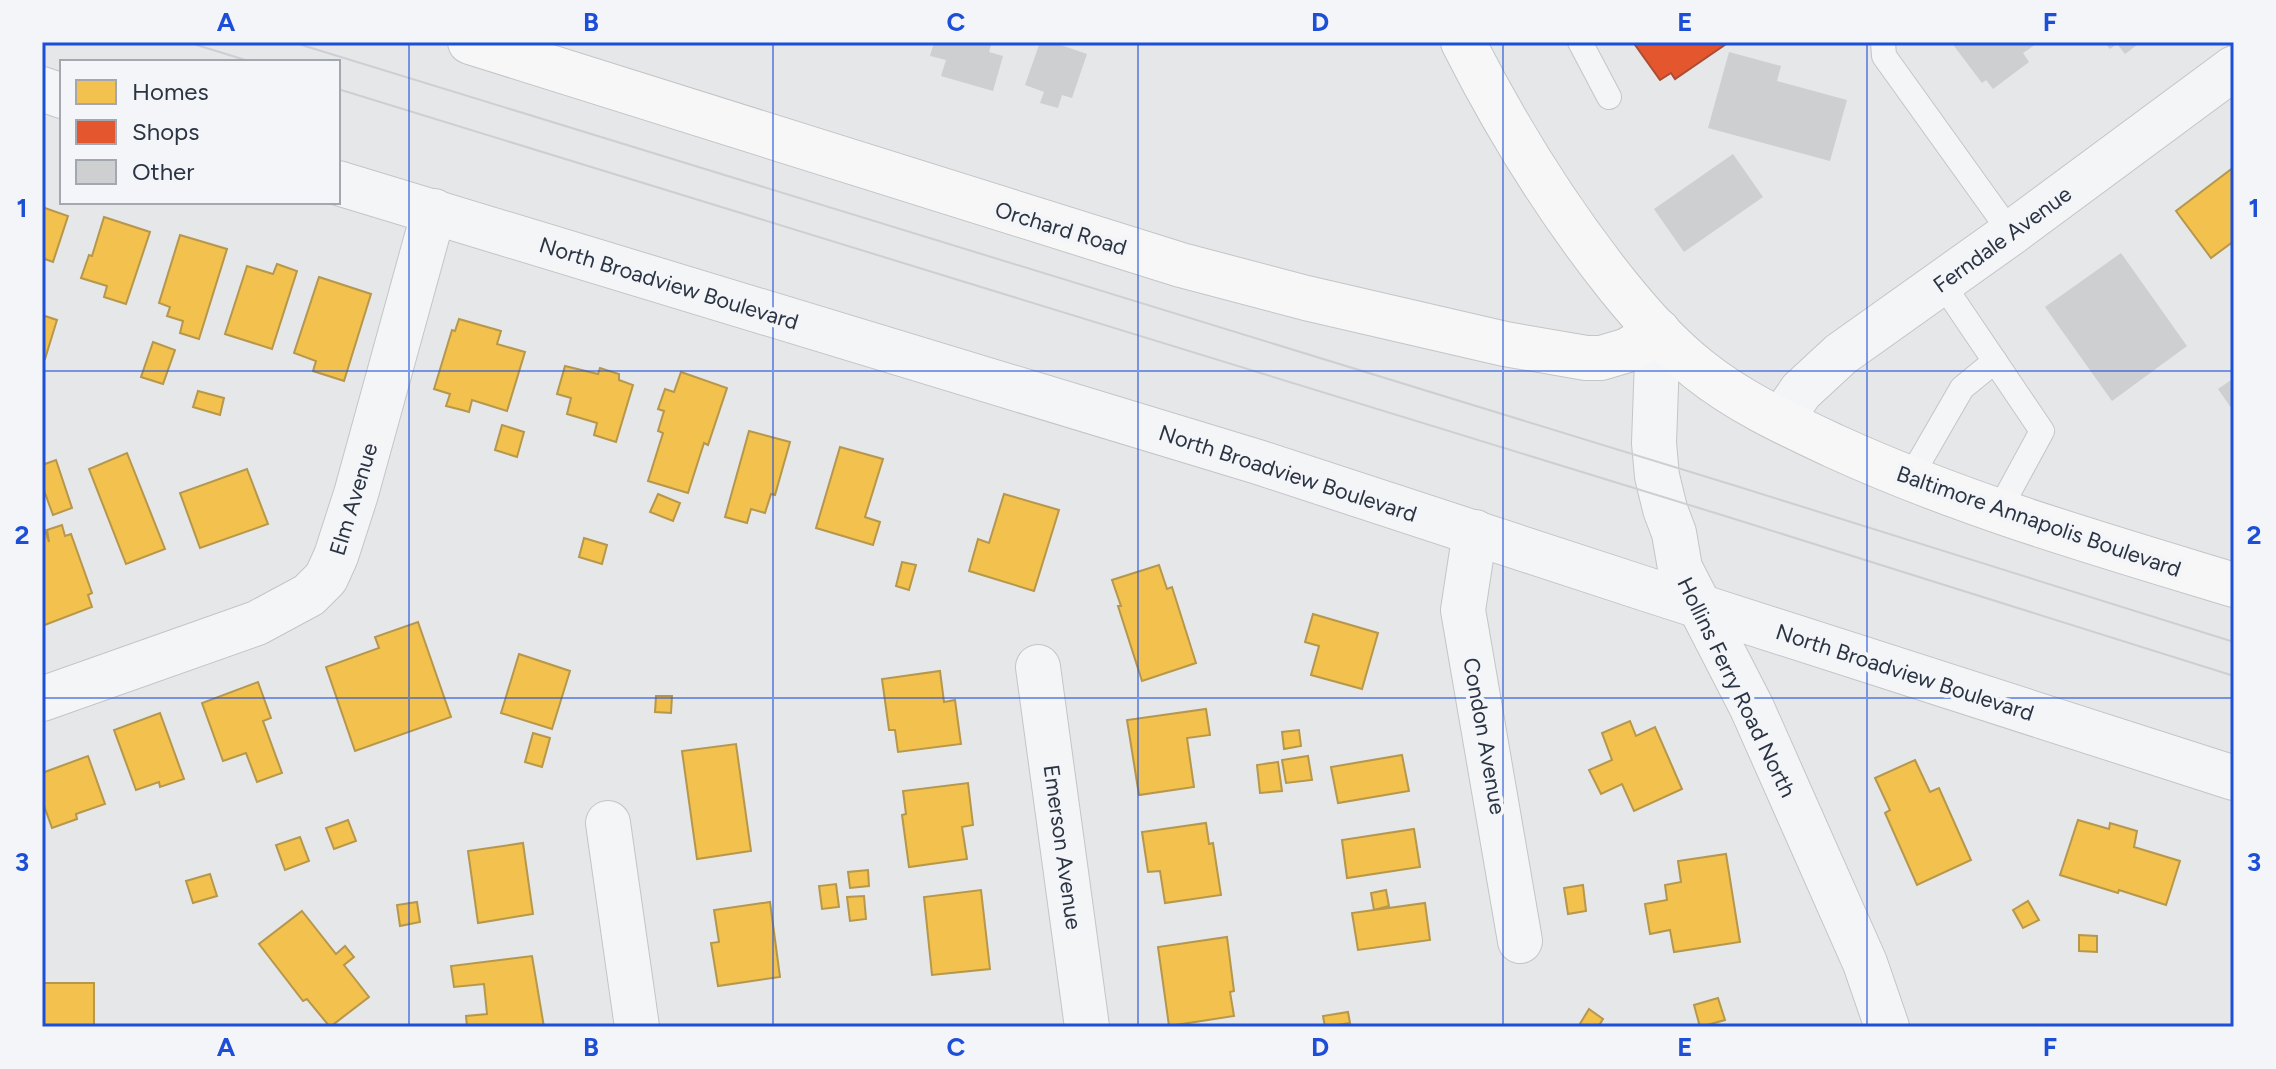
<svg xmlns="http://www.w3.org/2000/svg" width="2276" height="1069" viewBox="0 0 2276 1069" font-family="Figtree,sans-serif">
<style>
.homes{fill:#f2c14e;stroke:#b6974b;stroke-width:2}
.shops{fill:#e4572e;stroke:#ac4c34;stroke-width:2}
.building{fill:#cdcfd1}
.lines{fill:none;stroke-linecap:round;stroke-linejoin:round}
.lane-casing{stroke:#c3c5c7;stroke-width:26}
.street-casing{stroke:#c3c5c7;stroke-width:46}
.secondary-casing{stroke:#c3c5c7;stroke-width:46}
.lane{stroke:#f4f5f6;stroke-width:24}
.street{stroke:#f4f5f6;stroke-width:44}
.secondary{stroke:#f7f7f8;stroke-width:44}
.tram{stroke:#cecfd1;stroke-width:2}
.grid{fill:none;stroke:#1d4ed8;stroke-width:2;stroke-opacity:0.55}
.labels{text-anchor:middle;stroke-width:8;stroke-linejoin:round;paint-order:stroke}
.street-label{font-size:22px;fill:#2b3443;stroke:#f3f5f8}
.neatline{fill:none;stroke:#1d4ed8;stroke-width:3}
.grid-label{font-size:26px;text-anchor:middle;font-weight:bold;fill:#1d4ed8}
</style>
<rect width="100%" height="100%" fill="#e5e7e9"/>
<g class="homes">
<polygon points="2234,167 2234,241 2211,258 2176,211"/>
<polygon points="42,207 68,216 53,262 42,258"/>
<polygon points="104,217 150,232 126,304 104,297 107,286 81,278 89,255 92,256"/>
<polygon points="180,235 227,249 199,339 180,333 183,321 167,316 170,307 159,303"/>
<polygon points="277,264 297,271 272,349 225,334 247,266 273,274"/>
<polygon points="319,277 371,294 344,381 313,371 316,361 294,353"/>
<polygon points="42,315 57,320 45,359 42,358"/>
<polygon points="459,319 501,331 497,344 525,352 507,411 472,400 469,412 462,410 446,406 450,394 434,389 452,330 455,331"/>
<polygon points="153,342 175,350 163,384 141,377"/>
<polygon points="565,366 598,374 600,368 606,370 619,374 619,380 633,385 616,442 594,435 597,423 567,414 571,398 557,394"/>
<polygon points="681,372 727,388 708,445 704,443 688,493 648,481 663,433 658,431 664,411 658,409 665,389 674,392"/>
<polygon points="198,391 224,398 220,415 193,407"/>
<polygon points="502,425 524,432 517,457 495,450"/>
<polygon points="749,431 790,442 775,495 771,494 765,513 751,509 747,523 725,517"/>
<polygon points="840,447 883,459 865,517 880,522 873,545 816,528"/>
<polygon points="127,453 165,549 126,564 89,469"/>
<polygon points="56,460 72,508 53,515 42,485 42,465"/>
<polygon points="247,469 268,524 200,548 180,493"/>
<polygon points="658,494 680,503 673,521 650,512"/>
<polygon points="1004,494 1059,510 1034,591 969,571 978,539 989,543"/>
<polygon points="62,525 65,536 71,534 92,593 88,595 92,607 42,626 42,529 44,528 49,542 47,530"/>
<polygon points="584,538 607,545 602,564 579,557"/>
<polygon points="902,562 916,565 909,590 896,586"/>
<polygon points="1159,565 1167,589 1172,587 1196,663 1142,681 1118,606 1121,606 1112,580"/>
<polygon points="1313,614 1378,633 1362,689 1311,675 1319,646 1305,642"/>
<polygon points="418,622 451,717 355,751 326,667 379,648 375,637"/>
<polygon points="519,654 570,671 552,729 501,713"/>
<polygon points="940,671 944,702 955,700 961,744 898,752 895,730 889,730 882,679"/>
<polygon points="258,682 271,718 263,721 282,773 257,782 246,753 223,761 202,703"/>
<polygon points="656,696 672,696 671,713 655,712"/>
<polygon points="1206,709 1210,735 1187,738 1194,787 1139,795 1127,720"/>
<polygon points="160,713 184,779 160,787 159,782 136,790 114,730"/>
<polygon points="1630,721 1636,736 1655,727 1682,789 1634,811 1622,784 1601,794 1589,770 1612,760 1602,733"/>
<polygon points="1299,730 1301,746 1284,749 1282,732"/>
<polygon points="533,733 550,738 542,767 525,762"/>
<polygon points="736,744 751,851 697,859 682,751"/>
<polygon points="1402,755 1409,791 1338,803 1331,767"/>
<polygon points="88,756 105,804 76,814 77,819 52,828 42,800 42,773"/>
<polygon points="1308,756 1312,780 1286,783 1282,760"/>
<polygon points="1915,760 1930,792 1939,788 1971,860 1917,885 1885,813 1890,810 1875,778"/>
<polygon points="1278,762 1282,791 1260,793 1257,765"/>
<polygon points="968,783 973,825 962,827 967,859 909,867 902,815 906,814 903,791"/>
<polygon points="348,820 356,841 334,849 326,828"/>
<polygon points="2078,820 2109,829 2110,823 2137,831 2134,847 2180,861 2166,905 2119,890 2118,893 2060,875"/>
<polygon points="1206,823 1209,844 1213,843 1221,895 1165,903 1160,871 1148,872 1142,832"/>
<polygon points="1414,829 1420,867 1347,878 1342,840"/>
<polygon points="300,837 309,861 285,870 276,845"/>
<polygon points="523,843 533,914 478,923 468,851"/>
<polygon points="1726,854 1740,942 1674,952 1670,930 1650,934 1645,904 1667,900 1665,885 1681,882 1678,861"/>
<polygon points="868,870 869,886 850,888 848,872"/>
<polygon points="210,874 217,896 193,903 186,881"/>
<polygon points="836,884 839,907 822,909 819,886"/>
<polygon points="1583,885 1586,911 1568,914 1564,888"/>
<polygon points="981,890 990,969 932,975 924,897"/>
<polygon points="1386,890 1389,906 1374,910 1371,893"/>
<polygon points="864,896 866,919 850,921 847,897"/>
<polygon points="2028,901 2039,920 2023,928 2013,910"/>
<polygon points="417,902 420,922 400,926 397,905"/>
<polygon points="770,902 780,977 718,986 711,943 719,942 714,910"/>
<polygon points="1425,903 1430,940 1358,950 1352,913"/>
<polygon points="302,911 336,954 345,946 354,957 344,965 369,997 330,1027 307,999 303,1001 259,944"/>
<polygon points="2079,935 2097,936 2097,952 2079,951"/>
<polygon points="1227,937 1234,991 1230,992 1234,1016 1169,1026 1158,947"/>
<polygon points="532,956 544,1027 467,1027 466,1016 487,1014 484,984 454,987 451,966"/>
<rect x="42" y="983" width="52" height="44"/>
<polygon points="1718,998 1725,1020 1700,1027 1694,1005"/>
<polygon points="1589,1009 1603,1019 1598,1027 1578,1027"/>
<polygon points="1348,1012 1350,1023 1325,1027 1323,1016"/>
</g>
<polygon class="shops" points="1633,42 1729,42 1675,79 1671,73 1660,80"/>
<g class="building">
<polygon points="934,42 992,42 989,52 1003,56 993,91 941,76 946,60 930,56"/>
<polygon points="1040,42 1052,42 1087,54 1072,98 1062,95 1058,108 1040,103 1044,92 1025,85"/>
<polygon points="1951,42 2039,42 2023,53 2029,62 1993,89 1986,80 1982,83"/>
<polygon points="2104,42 2141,42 2125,54 2117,44 2110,49"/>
<polygon points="1729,52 1781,66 1777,81 1847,100 1830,161 1708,128"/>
<polygon points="1733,154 1763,197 1684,252 1654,209"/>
<polygon points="2121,253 2187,346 2112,401 2045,307"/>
<polygon points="2234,378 2234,412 2218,389"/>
</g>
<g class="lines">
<defs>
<g id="lane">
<polyline points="1580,42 1609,97"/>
<polyline points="1883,42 1884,56 2011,233"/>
<polyline points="1942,283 2042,431 1998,512"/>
<polyline points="1910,478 1962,388 1995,361"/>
</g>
<g id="street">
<polyline points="42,89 62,96"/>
<polyline points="338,183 1258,462 1649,590 2234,778"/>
<polyline points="1658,331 1654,443 1657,476 1665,509 1674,533 1680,568 1752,708 1865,963 1887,1027"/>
<polyline points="1781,420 1801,391 1841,354 2011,233 2234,68"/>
<polyline points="1475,532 1463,610 1520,941"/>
<polyline points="1038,667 1087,1027"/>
<polyline points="42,699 257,623 309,595 326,578 336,556 356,494 434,211"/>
<polyline points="608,823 637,1027"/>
</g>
<g id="secondary">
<polyline points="470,42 1181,265 1306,298 1505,344 1586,358 1601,358 1628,350 1658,331"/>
<path d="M1463 42C1507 129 1557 210 1618 286 1642 316 1668 345 1698 369 1739 402 1787 424 1834 446 1963 505 2099 544 2234 585"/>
</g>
</defs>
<use href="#lane" class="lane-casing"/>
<use href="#street" class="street-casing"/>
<use href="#secondary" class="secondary-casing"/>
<use href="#lane" class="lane"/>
<use href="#street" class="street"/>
<use href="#secondary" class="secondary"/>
<g class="tram">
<polyline points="187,42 252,62"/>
<polyline points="292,42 1733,485 2234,642"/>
<polyline points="338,89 1725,516 2234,676"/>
</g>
</g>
<path class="grid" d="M409 42V1027M773 42V1027M1138 42V1027M1503 42V1027M1867 42V1027M42 371H2234M42 698H2234"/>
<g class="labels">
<g class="street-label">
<text transform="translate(1061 228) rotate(17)" y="8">Orchard Road</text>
<text transform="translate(2002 239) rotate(-36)" y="8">Ferndale Avenue</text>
<text transform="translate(669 283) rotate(17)" y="8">North Broadview Boulevard</text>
<text transform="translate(1288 473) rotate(18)" y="8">North Broadview Boulevard</text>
<text transform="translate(353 499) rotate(-73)" y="8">Elm Avenue</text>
<text transform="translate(2039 521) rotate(19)" y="8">Baltimore Annapolis Boulevard</text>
<text transform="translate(1905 672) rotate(18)" y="8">North Broadview Boulevard</text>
<text transform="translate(1737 687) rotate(64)" y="8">Hollins Ferry Road North</text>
<text transform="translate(1485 736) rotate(80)" y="8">Condon Avenue</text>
<text transform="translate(1063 847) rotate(82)" y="8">Emerson Avenue</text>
</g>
</g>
<rect width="2276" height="1069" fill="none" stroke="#f3f5f8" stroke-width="88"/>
<rect x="60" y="60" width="280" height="144" fill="#f3f5f8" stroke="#a3a8b0" stroke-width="2"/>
<rect x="76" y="80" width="40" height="24" fill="#f2c14e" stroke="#a3a8b0" stroke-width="2"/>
<text x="132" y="100" font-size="24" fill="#2b3443">Homes</text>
<rect x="76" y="120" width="40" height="24" fill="#e4572e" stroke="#a3a8b0" stroke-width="2"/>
<text x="132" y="140" font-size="24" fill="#2b3443">Shops</text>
<rect x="76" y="160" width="40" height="24" fill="#cdcfd1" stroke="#a3a8b0" stroke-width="2"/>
<text x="132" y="180" font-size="24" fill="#2b3443">Other</text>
<rect x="44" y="44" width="2188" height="981" class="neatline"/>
<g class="grid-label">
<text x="226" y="31">A</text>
<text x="591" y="31">B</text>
<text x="956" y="31">C</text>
<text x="1320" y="31">D</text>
<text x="1685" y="31">E</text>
<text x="2050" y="31">F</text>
<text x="22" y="217">1</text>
<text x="2254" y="217">1</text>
<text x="22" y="544">2</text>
<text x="2254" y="544">2</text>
<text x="22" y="871">3</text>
<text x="2254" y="871">3</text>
<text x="226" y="1056">A</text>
<text x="591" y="1056">B</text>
<text x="956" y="1056">C</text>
<text x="1320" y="1056">D</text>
<text x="1685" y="1056">E</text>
<text x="2050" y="1056">F</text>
</g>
</svg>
